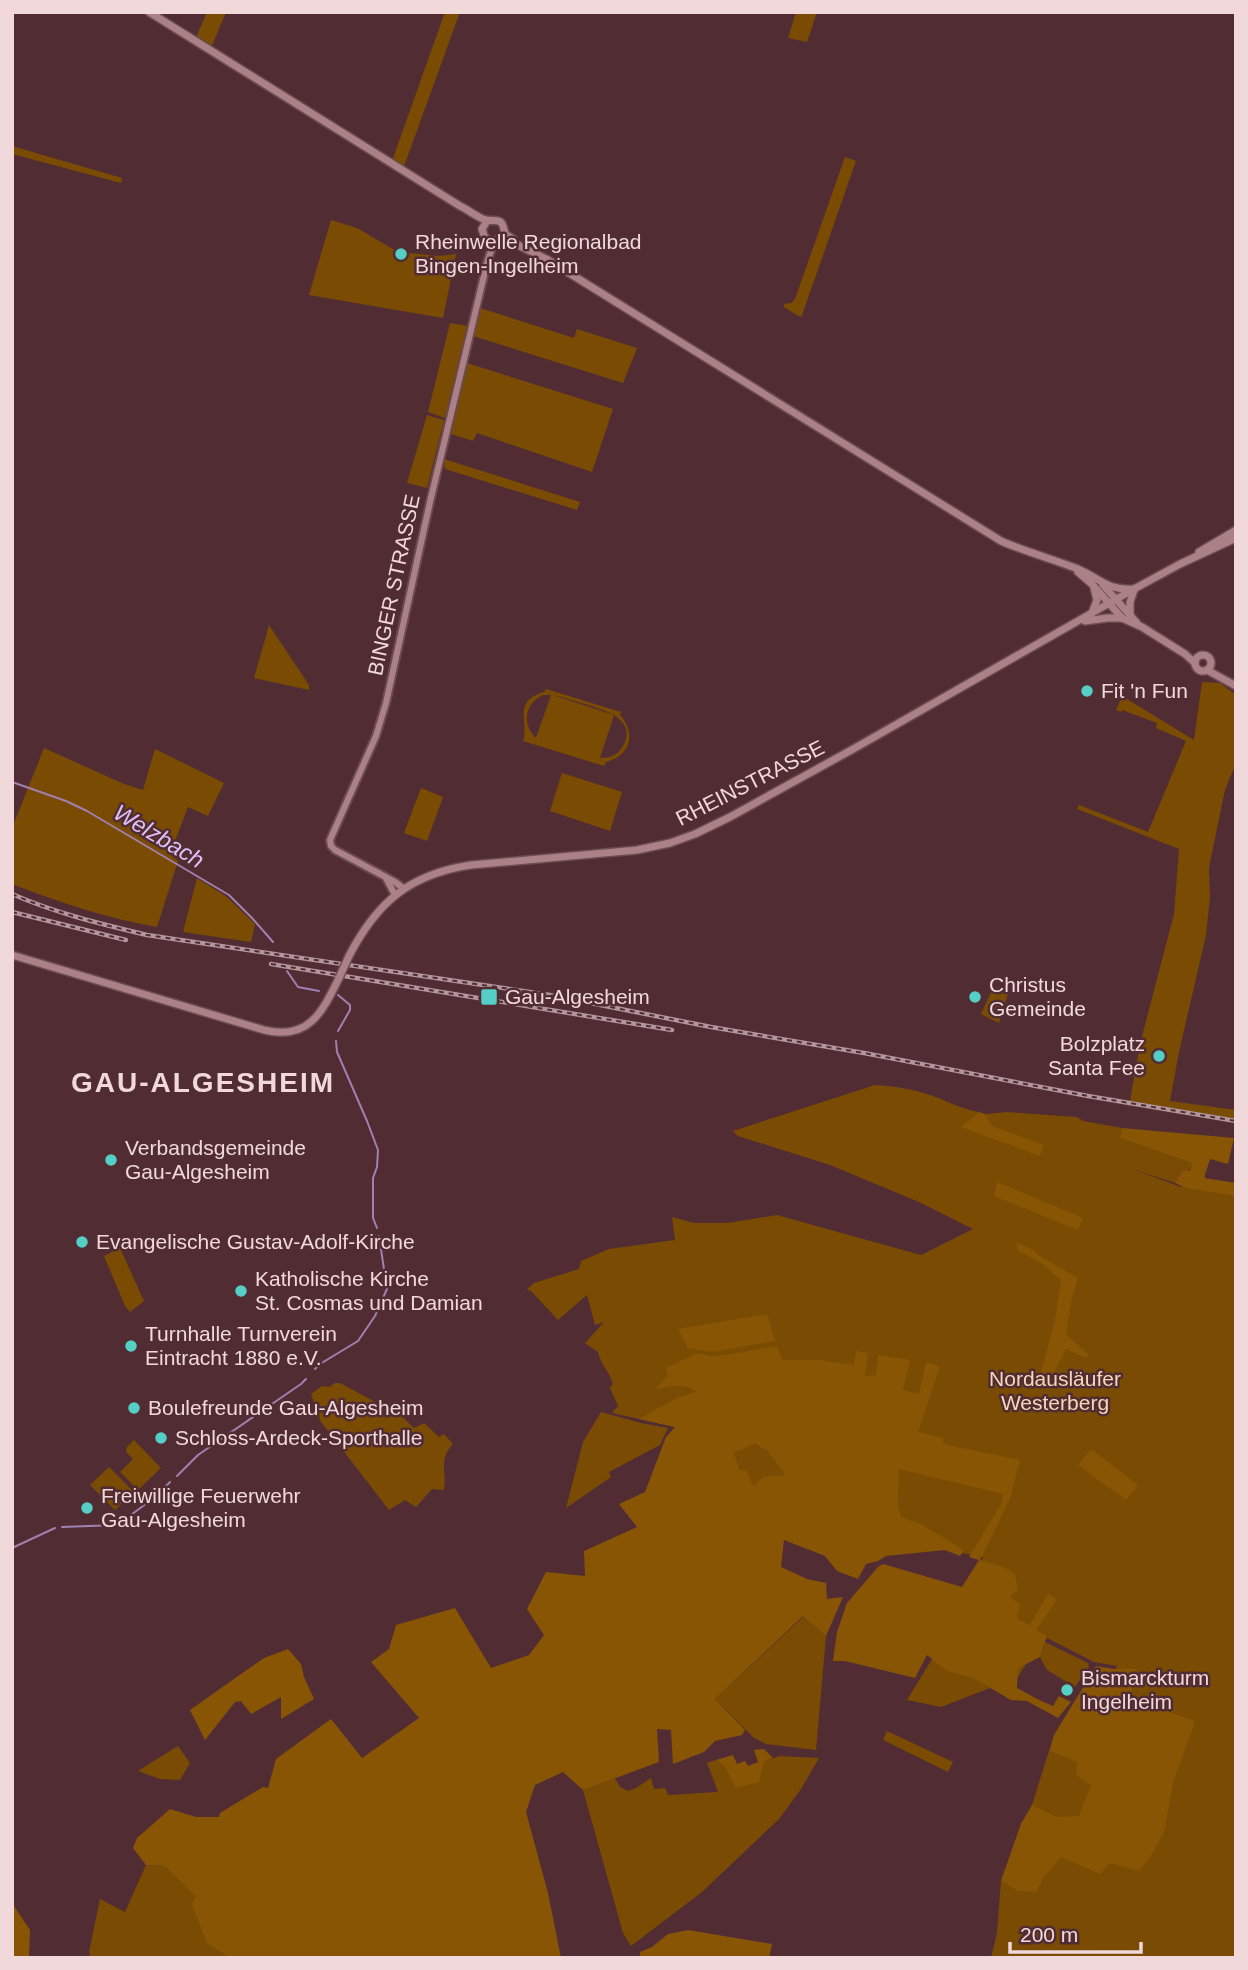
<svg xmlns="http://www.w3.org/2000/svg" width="1248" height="1970" viewBox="0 0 1248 1970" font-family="Helvetica,sans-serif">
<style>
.green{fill:#7a4b02;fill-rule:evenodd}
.forest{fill:#885505;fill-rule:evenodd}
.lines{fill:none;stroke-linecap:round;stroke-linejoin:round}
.stream{stroke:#a180af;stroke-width:2}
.tertiary-casing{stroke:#694b51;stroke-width:10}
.secondary-casing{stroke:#694b51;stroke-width:10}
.tertiary{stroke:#ab8086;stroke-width:6}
.secondary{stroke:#ab8086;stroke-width:7}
.rail-casing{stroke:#b3969b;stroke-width:4.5}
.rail{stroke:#512d33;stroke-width:2;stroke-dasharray:5;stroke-linecap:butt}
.secondary-bridge-casing{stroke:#694b51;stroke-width:10;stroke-linecap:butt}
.secondary-bridge{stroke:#ab8086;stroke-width:7}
.poi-dot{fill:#55cec5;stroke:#512d33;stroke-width:2.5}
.labels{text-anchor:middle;stroke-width:5;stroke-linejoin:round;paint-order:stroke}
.poi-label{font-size:21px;fill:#f0d8db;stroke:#512d33;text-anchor:start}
.street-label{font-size:21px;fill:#f0d8db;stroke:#512d33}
.park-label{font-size:21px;fill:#f6d8b8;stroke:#512d33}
.water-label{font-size:23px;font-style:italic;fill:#dec1f8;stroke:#512d33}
.district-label{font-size:28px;font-weight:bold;letter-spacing:2px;fill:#f0d8db;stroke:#512d33}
</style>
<rect width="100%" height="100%" fill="#512d33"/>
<g class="green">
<polygon points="207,12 226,12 210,50 195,40"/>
<polygon points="445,12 460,12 403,169 392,161"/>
<polygon points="796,12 817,12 807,42 788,38"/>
<polygon points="12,146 122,178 121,183 12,154"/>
<polygon points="845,157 856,161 802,315 800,317 784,307 784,304 791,303 795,299"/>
<polygon points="331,220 357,228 398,252 439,256 456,254 443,318 309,295"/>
<polygon points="480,308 574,338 577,329 637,348 623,383 473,336"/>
<polygon points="450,323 467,326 445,418 428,412"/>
<polygon points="467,363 613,409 592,472 477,433 473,441 451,434"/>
<polygon points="427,415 444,420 427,488 407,483"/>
<polygon points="444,459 580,502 577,510 445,469"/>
<polygon points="269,625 309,685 309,690 254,678"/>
<polygon points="1202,682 1220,683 1236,695 1236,763 1225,790 1209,867 1210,897 1206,935 1179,1052 1170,1101 1236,1110 1236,1119 1130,1101 1140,1044 1174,914 1179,849 1077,809 1079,805 1148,832 1186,741 1156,728 1157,723 1122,710 1121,712 1116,710 1122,696 1194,740"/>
<path d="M546 689 621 712 620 715C637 734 630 756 606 762L604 766 523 741C529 723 512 701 544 692ZM543 695H551L536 738C522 724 524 704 543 695ZM553 695C563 697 574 701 585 704 603 710 638 718 623 746 618 755 610 758 600 758L614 715Z"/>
<path d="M44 748 124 784 143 790 155 749 224 783 208 816 188 807 170 854 178 861 157 927C106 918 61 903 12 884V828Z"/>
<polygon points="562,773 622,792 610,831 550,811"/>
<polygon points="421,788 443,797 427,841 404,833"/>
<polygon points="197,878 227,897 255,924 251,942 183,932"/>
<polygon points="993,988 1008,994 999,1023 981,1014"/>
<path d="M875 1085C893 1086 913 1089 930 1095 947 1101 962 1109 979 1112L962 1127 986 1116 985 1114 1007 1112 1077 1117 1083 1121 1122 1128 1129 1141 1193 1163 1189 1171H1182L1175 1183 1130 1168 1181 1187 1184 1184 1205 1175V1179L1236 1183V1958H991L997 1933 1001 1881 1021 1824 1032 1805 1054 1735 1087 1729 1117 1666 1094 1662 1043 1636 1013 1685 982 1683 990 1688 941 1707 907 1700 932 1659 983 1557 946 1550 901 1528 862 1450 679 1428 612 1413 618 1406 610 1388 613 1384C610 1372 600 1364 598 1352L585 1343 604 1322 595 1325 587 1295 558 1320 531 1291 527 1289 534 1283 579 1269 581 1261 609 1249 675 1240 672 1217 694 1223H728L777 1215 921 1255 973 1229 919 1202 830 1165 738 1136 733 1131Z"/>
<polygon points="120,1248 144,1301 130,1312 125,1306 104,1256"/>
<path d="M335 1383H340L381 1405 391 1406 414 1428 424 1423 439 1437 444 1434 453 1444C438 1460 447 1471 444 1490L432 1489 416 1507 405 1500 389 1510 321 1422 311 1394 322 1386 330 1387Z"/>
<polygon points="601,1412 641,1423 668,1428 660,1445 609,1472 611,1477 566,1508 583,1442"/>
<polygon points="134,1440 161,1468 138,1490 120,1472 133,1459 126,1452 127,1447"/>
<polygon points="755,1444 767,1451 784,1473 784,1477 764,1476 753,1487 740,1470 734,1453"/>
<polygon points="109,1467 134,1492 115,1510 90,1485"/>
<polygon points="804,1616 826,1636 816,1750 766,1744 753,1737 715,1699"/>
<polygon points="1045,1642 1088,1663 1089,1667 1075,1687 1047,1670 1040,1657"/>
<polygon points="887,1731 953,1762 948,1772 883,1740"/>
<polygon points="178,1746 190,1763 180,1780 160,1779 138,1771"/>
<polygon points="780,1756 819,1758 801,1789 779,1819 702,1892 631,1946 623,1933 583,1790 615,1778 620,1787 628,1791 636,1788 651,1778 654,1789 665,1788 668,1795 718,1792 707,1763 716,1760 725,1767 735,1788 764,1761"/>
<polygon points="146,1865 164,1866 197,1896 207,1942 230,1958 91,1958 89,1952 100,1899 125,1912"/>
</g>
<g class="forest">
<polygon points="979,1112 985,1114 992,1126 1044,1145 1040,1156 961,1127"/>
<polygon points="1122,1128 1234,1138 1228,1164 1210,1159 1204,1178 1236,1183 1236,1196 1186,1188 1175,1183 1182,1171 1190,1171 1192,1163 1120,1138"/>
<polygon points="997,1182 1083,1218 1078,1230 994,1196"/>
<polygon points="1017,1243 1032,1249 1038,1255 1078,1278 1071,1301 1066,1334 1088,1354 1086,1358 1066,1349 1051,1379 1040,1375 1055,1320 1061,1280 1040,1262 1018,1251"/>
<polygon points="767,1314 775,1341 712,1352 688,1348 678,1329"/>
<path d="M777 1346 782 1360H818L854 1365 856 1351 868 1353 865 1376 876 1375 878 1355 910 1360 903 1390 919 1394 926 1362 940 1366 918 1432 943 1438V1444L1020 1460 1010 1499 980 1560 1003 1567 1015 1574 1018 1590 1010 1597 1020 1604 1017 1619 1030 1625 1048 1593 1057 1600 1036 1630 1047 1636 1040 1657 1018 1668 1017 1688 1039 1700 1053 1706 1059 1696 1071 1702 1058 1718 1027 1701 1011 1700 973 1678 947 1671 927 1655 915 1678 845 1661H833L837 1632 847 1603 878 1567 883 1564 962 1587 979 1560 969 1557 1001 1504 1003 1494 899 1469 898 1504 901 1517 921 1524 964 1550 960 1556 945 1550 886 1556 878 1561 866 1564 858 1579 837 1571 825 1556 784 1540 781 1567 807 1579 826 1583 827 1599 843 1597 826 1636 803 1616 715 1699 745 1730 742 1735 715 1741 704 1752 673 1764 671 1730 657 1729 659 1762 583 1790 563 1772 535 1785 526 1812 548 1893 561 1958H230L207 1943 192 1905 196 1896 164 1866 146 1865 133 1848 137 1838 170 1809 196 1817H219L220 1813 263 1787 268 1788 276 1759 331 1719 362 1758 419 1718 371 1662 389 1649 396 1625 455 1608 491 1668 529 1655 544 1635 527 1609 546 1572 585 1576 584 1551 637 1527 619 1504 645 1492 666 1437 675 1427 639 1419 679 1397 696 1392C685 1382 669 1387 655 1389L668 1376 666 1368 698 1353 710 1356 726 1355ZM755 1444 767 1451 784 1473V1476H764L753 1486 746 1470H740L734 1453Z"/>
<polygon points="1091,1449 1138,1485 1126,1500 1078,1465"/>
<polygon points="288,1649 301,1664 304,1677 314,1699 281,1719 281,1697 251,1714 241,1701 235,1702 205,1740 190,1710 264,1658"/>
<polygon points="1096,1666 1114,1669 1136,1669 1130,1699 1195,1721 1173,1783 1164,1832 1151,1856 1139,1871 1110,1863 1100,1874 1061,1857 1043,1878 1036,1892 1018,1891 1001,1881 1021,1824 1032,1805 1057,1817 1079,1816 1091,1785 1076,1775 1077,1762 1050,1751 1054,1735"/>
<polygon points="764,1749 773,1758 764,1761 759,1782 735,1788 725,1767 716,1760 733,1755 737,1764 745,1761 748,1766 758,1762 754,1750"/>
<polygon points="12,1903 30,1930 29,1958 12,1958"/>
<polygon points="688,1930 772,1944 769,1958 640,1958 640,1952 652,1947 668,1934"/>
</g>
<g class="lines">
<g class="stream">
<polyline points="12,782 66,801 87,811 229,895 252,918 273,942"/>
<polyline points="287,971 298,987 319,991"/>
<polyline points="338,995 350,1005 350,1010 338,1031"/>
<polyline points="336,1041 337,1052 367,1121 378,1150 377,1167 373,1178 373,1218 377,1228"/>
<polyline points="315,1369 320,1364 358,1341 375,1316 387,1289 379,1236"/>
<polyline points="177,1476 198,1455 301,1384 306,1379"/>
<polyline points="62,1527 117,1525 154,1498 170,1482"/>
<polyline points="12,1548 55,1528"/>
</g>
<defs>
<g id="tertiary">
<polyline points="386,878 395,895"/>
<polyline points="403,888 395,882 335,850 331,846 330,840 376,736 386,703 430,502 487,263 494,242"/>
</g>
<g id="secondary">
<path d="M149 12 460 206C467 209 480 219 486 220 498 222 502 216 505 234L513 239"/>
<polyline points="487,221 482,229 485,238 494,242 503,236"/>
<path d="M501 238 510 241 548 260 1001 541C1026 552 1053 559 1078 569 1099 578 1108 591 1133 589"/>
<polyline points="1199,552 1236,530"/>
<polyline points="1078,572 1092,584 1122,618 1142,627 1185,654 1195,663"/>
<polyline points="1103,585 1137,623"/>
<polyline points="1092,613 1097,600 1094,588"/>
<polyline points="1130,615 1130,602 1134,590"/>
<polyline points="1085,621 1107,618 1122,618"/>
<circle cx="1203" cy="663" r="8"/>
<polyline points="1207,670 1236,686"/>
<path d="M12 955 264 1030C308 1041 322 1013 339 978"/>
<path d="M349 956C377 902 410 874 471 865L637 850 670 843 695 834 730 817 855 748 1134 589 1180 564 1236 538"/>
</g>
</defs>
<use href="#tertiary" class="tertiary-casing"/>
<use href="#secondary" class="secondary-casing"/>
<use href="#tertiary" class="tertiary"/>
<use href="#secondary" class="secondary"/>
<defs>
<g id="rail">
<path d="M12 894C55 913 101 924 147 935L550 995 711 1027 864 1053 1088 1096 1236 1121"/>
<polyline points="12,912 126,940"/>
<polyline points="271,964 672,1030"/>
</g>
</defs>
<use href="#rail" class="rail-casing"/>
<use href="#rail" class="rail"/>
<defs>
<polyline id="secondary-bridge" points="339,978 349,956"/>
</defs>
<use href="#secondary-bridge" class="secondary-bridge-casing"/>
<use href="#secondary-bridge" class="secondary-bridge"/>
</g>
<g class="poi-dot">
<circle cx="401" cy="254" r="7"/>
<circle cx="1087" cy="691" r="7"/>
<rect x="480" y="988" width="18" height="18" rx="3.5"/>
<circle cx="975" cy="997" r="7"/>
<circle cx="1159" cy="1056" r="7"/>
<circle cx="111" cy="1160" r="7"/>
<circle cx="82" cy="1242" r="7"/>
<circle cx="241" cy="1291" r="7"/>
<circle cx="131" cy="1346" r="7"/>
<circle cx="134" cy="1408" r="7"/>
<circle cx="161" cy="1438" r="7"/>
<circle cx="87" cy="1508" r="7"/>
<circle cx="1067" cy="1690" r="7"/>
</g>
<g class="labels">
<g class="poi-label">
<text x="415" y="249">Rheinwelle Regionalbad<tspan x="415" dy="24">Bingen-Ingelheim</tspan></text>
<text x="1101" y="698">Fit 'n Fun</text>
<text x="989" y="992">Christus<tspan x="989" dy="24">Gemeinde</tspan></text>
<text x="505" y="1004">Gau-Algesheim</text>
<text x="1145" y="1051" text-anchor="end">Bolzplatz<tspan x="1145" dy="24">Santa Fee</tspan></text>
<text x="125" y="1155">Verbandsgemeinde<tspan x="125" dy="24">Gau-Algesheim</tspan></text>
<text x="96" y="1249">Evangelische Gustav-Adolf-Kirche</text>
<text x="255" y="1286">Katholische Kirche<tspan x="255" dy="24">St. Cosmas und Damian</tspan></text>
<text x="145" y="1341">Turnhalle Turnverein<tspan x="145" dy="24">Eintracht 1880 e.V.</tspan></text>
<text x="148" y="1415">Boulefreunde Gau-Algesheim</text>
<text x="175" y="1445">Schloss-Ardeck-Sporthalle</text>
<text x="101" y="1503">Freiwillige Feuerwehr<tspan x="101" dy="24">Gau-Algesheim</tspan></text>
<text x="1081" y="1685">Bismarckturm<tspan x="1081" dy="24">Ingelheim</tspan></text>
</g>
<g class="street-label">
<text transform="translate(394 585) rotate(-78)" y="7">BINGER STRASSE</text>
<text transform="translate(750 783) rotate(-27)" y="7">RHEINSTRASSE</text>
</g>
<g class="park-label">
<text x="1055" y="1386">Nordausläufer<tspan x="1055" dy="24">Westerberg</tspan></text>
</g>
<g class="water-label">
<text transform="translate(159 836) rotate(31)" y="8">Welzbach</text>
</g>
<g class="district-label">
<text x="203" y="1092">GAU-ALGESHEIM</text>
</g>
</g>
<rect width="1248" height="1970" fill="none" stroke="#f0d8db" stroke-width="28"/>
<path d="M1010 1942v10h131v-10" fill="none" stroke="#f0d8db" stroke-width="3.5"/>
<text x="1020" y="1942" font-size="21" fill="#f0d8db" stroke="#512d33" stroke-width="5" paint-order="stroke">200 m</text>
</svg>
